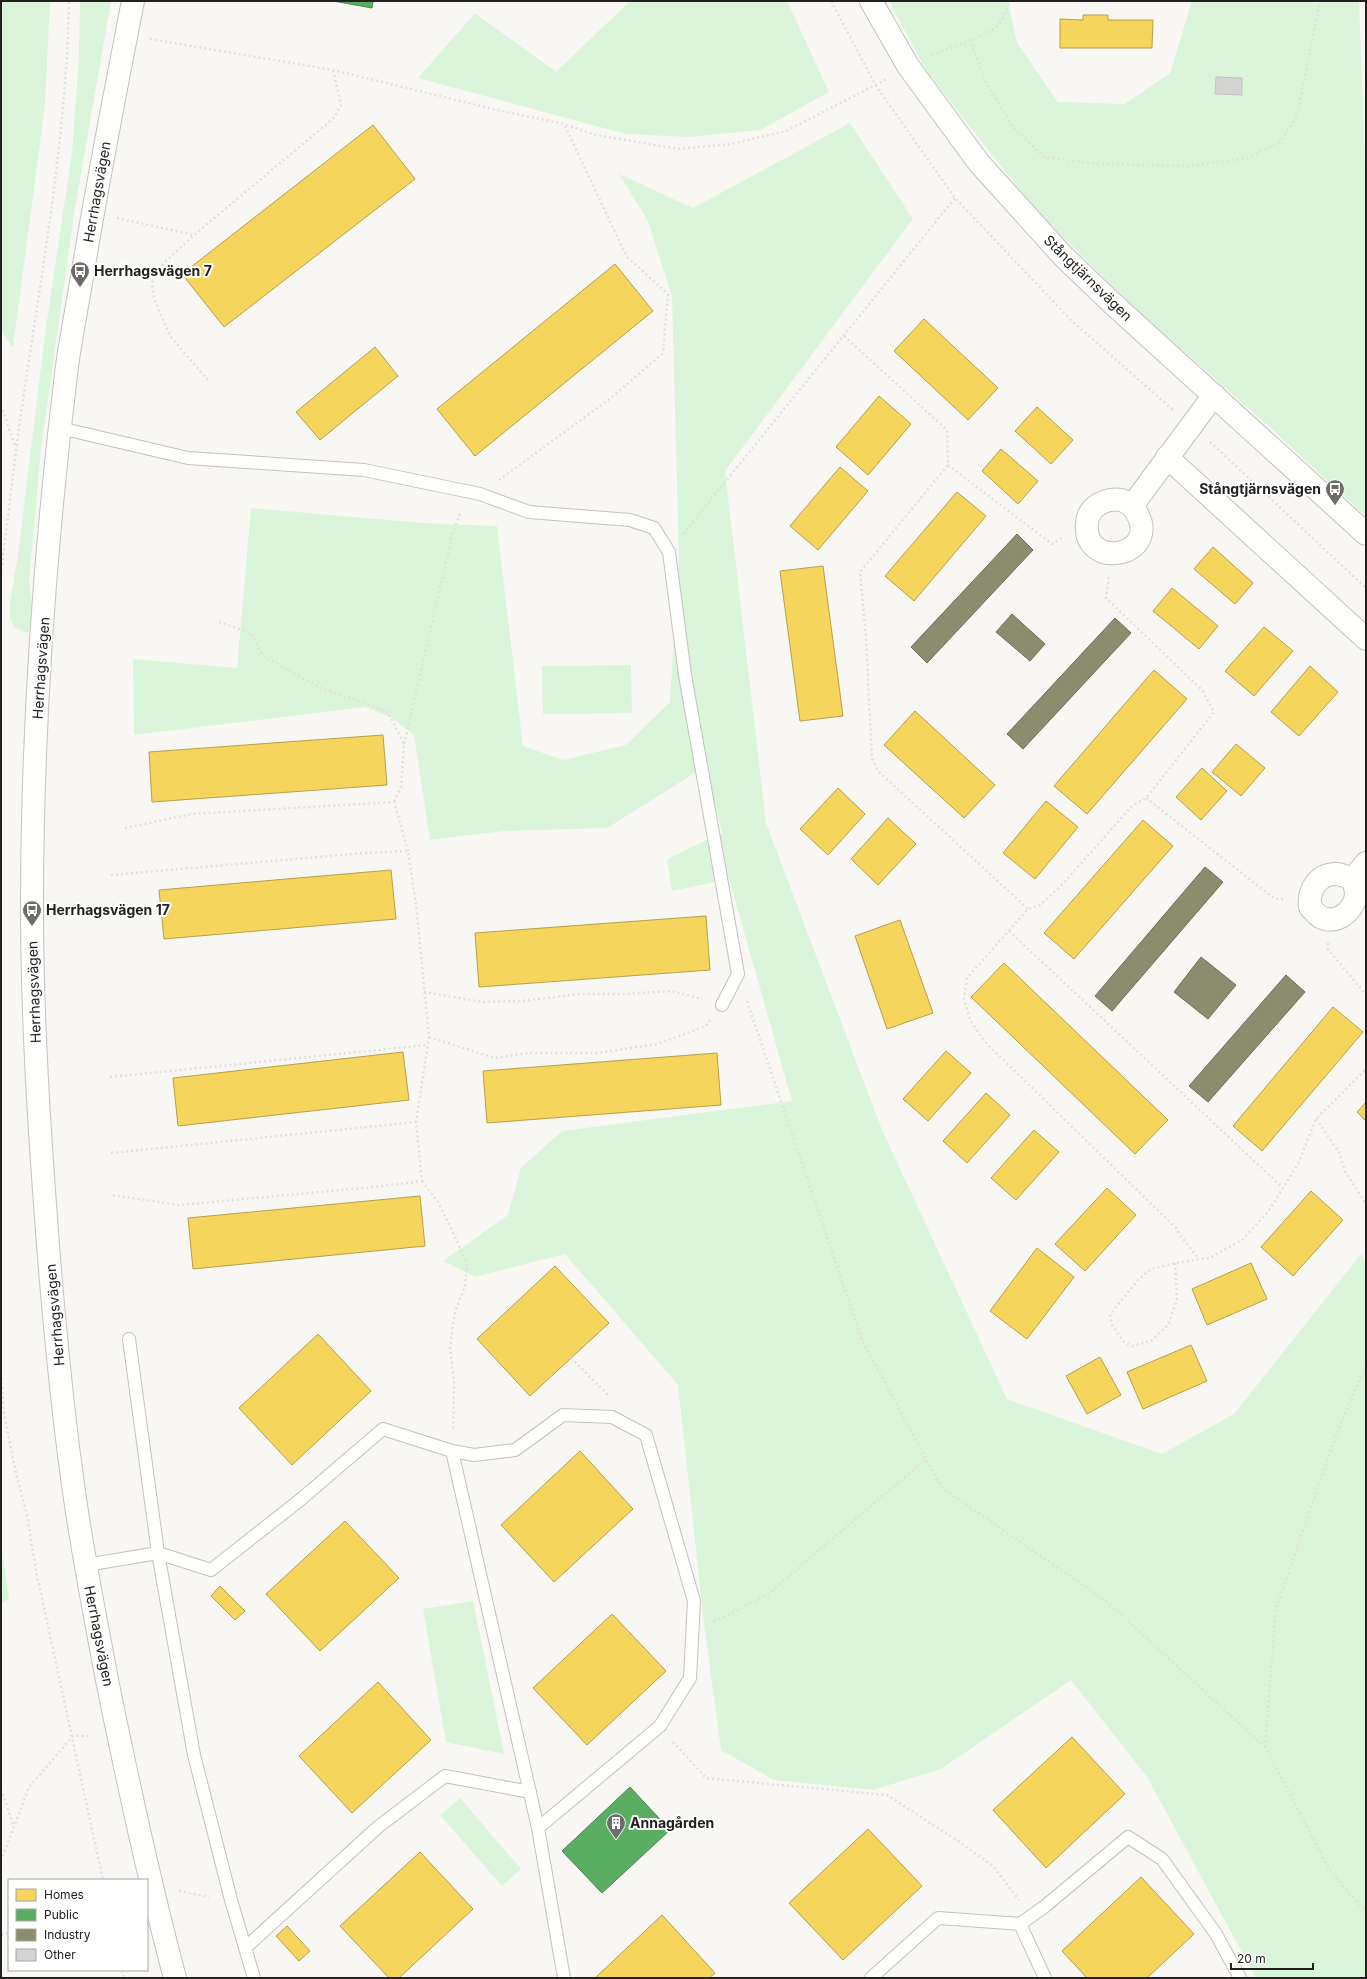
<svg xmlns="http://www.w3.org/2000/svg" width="1367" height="1979" viewBox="0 0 1367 1979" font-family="Inter,sans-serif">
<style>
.green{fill:#dbf5da}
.homes{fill:#f6d55c;stroke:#b69f4a}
.public{fill:#5aae61;stroke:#49844e}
.industry{fill:#8c8c6e;stroke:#6c6c57}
.building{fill:#d6d4d2;stroke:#c2c1bf}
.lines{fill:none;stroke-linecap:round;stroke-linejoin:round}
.service-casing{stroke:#c4c2c0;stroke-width:14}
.minor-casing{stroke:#c4c2c0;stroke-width:24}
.tertiary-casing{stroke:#c4c2c0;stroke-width:24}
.path{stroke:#e0e0e0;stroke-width:2.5;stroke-dasharray:2 3;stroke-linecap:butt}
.service{stroke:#fefefd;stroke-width:12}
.minor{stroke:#fefefd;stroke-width:22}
.tertiary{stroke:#fefefd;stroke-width:22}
.labels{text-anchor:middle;stroke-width:4;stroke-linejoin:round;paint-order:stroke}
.street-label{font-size:14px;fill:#222120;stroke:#fff}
.poi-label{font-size:14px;font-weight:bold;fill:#222120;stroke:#fff;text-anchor:start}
</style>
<rect width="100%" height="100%" fill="#f9f7f4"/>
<g class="green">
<polygon points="1,1 50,1 45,105 13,348 1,331"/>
<polygon points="80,1 111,1 74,214 41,449 29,581 35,634 21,631 14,627 10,617 10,603 18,555 45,334 72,153 79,56"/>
<polygon points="630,1 787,1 829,92 760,130 689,137 626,134 418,78 475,13 556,72"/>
<polygon points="889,1 1008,1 1017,43 1058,102 1125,104 1170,73 1192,1 1359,1 1366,192 1366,517 1274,431 1127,301 1034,208 927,72"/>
<polygon points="850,123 913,219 725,471 766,823 882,1130 1007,1399 1162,1454 1234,1414 1361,1254 1366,1263 1366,1978 1256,1978 1147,1777 1071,1680 941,1769 873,1790 774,1780 721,1750 704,1623 678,1385 565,1254 475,1277 443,1261 508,1215 521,1168 562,1131 792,1101 729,879 672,891 667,859 722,833 706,766 607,828 504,831 430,840 414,735 392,718 365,707 134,735 133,659 237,668 251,508 423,523 497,526 523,746 563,760 626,745 670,702 679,558 672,297 648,221 619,174 693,208"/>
<polygon points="631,665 632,713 543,714 542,666"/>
<polygon points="1,1546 9,1598 1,1605"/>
<polygon points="473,1601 504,1754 446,1742 423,1609"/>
<polygon points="460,1798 521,1869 502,1886 440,1815"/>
</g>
<g class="homes">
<polygon points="1083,15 1108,15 1108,20 1153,20 1152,48 1060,48 1060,19 1083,20"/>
<polygon points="373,125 415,179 224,327 182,274"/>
<polygon points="615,264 653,311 475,456 437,409"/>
<polygon points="924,319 998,388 968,420 894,351"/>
<polygon points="375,347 398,376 320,440 296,412"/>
<polygon points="879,396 911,424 868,475 836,447"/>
<polygon points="1037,407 1073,440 1051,464 1015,431"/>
<polygon points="1001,449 1038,481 1018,504 982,471"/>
<polygon points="840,467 868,491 818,550 790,526"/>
<polygon points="957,492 986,516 914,601 885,576"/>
<polygon points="1213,547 1253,583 1235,604 1194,569"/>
<polygon points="823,566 843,716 800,721 780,571"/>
<polygon points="1172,588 1218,626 1199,649 1153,611"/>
<polygon points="1264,627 1293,651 1254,696 1225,671"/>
<polygon points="1310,666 1338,692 1299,736 1271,712"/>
<polygon points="1154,670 1187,699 1087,814 1054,786"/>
<polygon points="915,711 995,785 964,818 884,745"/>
<polygon points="383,735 387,785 152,802 149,752"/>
<polygon points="1236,744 1265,768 1241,796 1212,772"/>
<polygon points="1202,768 1227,791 1201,820 1176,797"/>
<polygon points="838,788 865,814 828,855 800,829"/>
<polygon points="1046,801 1078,827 1035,879 1003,853"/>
<polygon points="888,818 916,844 878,885 851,859"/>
<polygon points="1143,820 1173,846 1074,959 1044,933"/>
<polygon points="391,870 396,919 164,939 159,890"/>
<polygon points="706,916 710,970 479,987 475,933"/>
<polygon points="900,920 933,1013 887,1029 855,936"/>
<polygon points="1004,963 1168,1120 1135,1154 971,997"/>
<polygon points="1333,1007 1363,1032 1262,1151 1233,1126"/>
<polygon points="946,1051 971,1073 928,1121 903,1099"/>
<polygon points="403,1052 409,1100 178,1126 173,1078"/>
<polygon points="717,1053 721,1105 487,1123 483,1071"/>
<polygon points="986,1093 1010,1115 967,1163 943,1141"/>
<polygon points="1366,1102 1366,1121 1357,1112"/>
<polygon points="1034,1130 1059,1152 1016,1200 991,1178"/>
<polygon points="1107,1188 1136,1215 1085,1271 1055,1244"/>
<polygon points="1311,1191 1343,1220 1293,1276 1261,1247"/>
<polygon points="420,1196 425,1246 193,1269 188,1218"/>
<polygon points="1037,1248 1074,1277 1027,1339 990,1311"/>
<polygon points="1251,1263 1267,1299 1207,1325 1192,1289"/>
<polygon points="555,1266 609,1323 530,1396 477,1339"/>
<polygon points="318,1334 371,1391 292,1465 239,1408"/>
<polygon points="1191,1345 1207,1381 1143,1409 1127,1372"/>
<polygon points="1100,1357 1121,1395 1087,1414 1066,1376"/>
<polygon points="580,1451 633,1509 554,1582 501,1525"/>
<polygon points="345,1521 399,1578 320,1651 266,1594"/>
<polygon points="220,1586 245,1611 235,1620 211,1596"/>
<polygon points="612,1614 666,1671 587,1745 533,1688"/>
<polygon points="378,1682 431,1740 352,1813 299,1756"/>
<polygon points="1072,1737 1125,1794 1046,1868 993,1810"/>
<polygon points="868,1829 922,1886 843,1960 789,1903"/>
<polygon points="420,1852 473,1909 399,1978 389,1978 340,1926"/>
<polygon points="1141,1877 1194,1934 1147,1978 1087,1978 1062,1951"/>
<polygon points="662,1915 715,1973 709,1978 595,1978"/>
<polygon points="287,1926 310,1951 299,1961 276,1936"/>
</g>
<g class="public">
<polygon points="333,1 373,1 372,8"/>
<polygon points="630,1787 670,1830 602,1893 562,1851"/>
</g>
<g class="industry">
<polygon points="1017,534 1033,550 927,663 911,647"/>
<polygon points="1012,614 1045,644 1030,661 996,632"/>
<polygon points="1115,618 1131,633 1023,749 1007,734"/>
<polygon points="1205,867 1223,882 1112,1011 1095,996"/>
<polygon points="1201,957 1236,985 1208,1019 1174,992"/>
<polygon points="1286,975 1305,992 1208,1102 1189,1086"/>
</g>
<polygon class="building" points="1216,77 1242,78 1242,95 1215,94"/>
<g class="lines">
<defs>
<g id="service">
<polyline points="60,428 188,458 364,470 480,494 529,512 630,520 654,528 669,552 685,675 738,974 722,1005"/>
<polyline points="129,1339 158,1553 194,1755 231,1900 254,1978"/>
<polyline points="452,1451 538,1828"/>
<polyline points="86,1565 158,1553 211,1570 300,1500 383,1429 452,1451 474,1455 515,1450 563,1415 612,1417 646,1435 694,1601 690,1678 660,1726 538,1828 564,1978"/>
<polyline points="1020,1924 1044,1907 1128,1837 1162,1859 1216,1934 1240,1978"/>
<polyline points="245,1948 378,1827 445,1776 530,1792"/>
<polyline points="871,1978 938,1918 1020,1924 1045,1978"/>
</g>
<g id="minor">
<polyline points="1167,457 1366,639"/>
<path d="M1132 506C1129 504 1125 501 1121 500 1106 497 1088 507 1087 523 1082 574 1170 555 1132 506L1214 395"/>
<path d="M1353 879C1349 878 1343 875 1338 874 1318 873 1308 890 1310 907 1313 910 1316 914 1319 916 1335 927 1354 911 1356 895 1356 890 1354 884 1353 879L1366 863"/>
</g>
<g id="tertiary">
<path d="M133 1C115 93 97 185 82 277 77 307 71 337 67 366 45 545 32 727 32 907 32 1024 40 1141 49 1258 55 1331 62 1404 72 1477 81 1547 95 1616 108 1685 128 1783 149 1881 175 1978"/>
<polyline points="871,1 908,66 979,163 1063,256 1112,303 1366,534"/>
</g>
</defs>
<use href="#service" class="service-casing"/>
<use href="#minor" class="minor-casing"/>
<use href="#tertiary" class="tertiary-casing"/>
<g class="path">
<polyline points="831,1 876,86 955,198 1072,321 1173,410"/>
<polyline points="150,39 333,70 497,110 564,124 596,135 678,149 731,144 786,131 887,79"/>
<polyline points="970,39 985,81 1013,127 1044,157 1097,164 1187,166 1247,158 1280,142 1297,116 1320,1"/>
<path d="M932 55C947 48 990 36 999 24 1004 17 1007 9 1009 1"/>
<polyline points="117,218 194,235"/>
<polyline points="844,336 947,430 948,465 860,572 866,638 872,758 878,771 1028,909"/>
<polyline points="208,380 170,336 154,298 152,285 154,276 164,263 194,235 334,118 341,105 333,70"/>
<polyline points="1,405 15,446"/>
<polyline points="1210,442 1366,588"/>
<polyline points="948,465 1052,544 1063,537"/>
<polyline points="499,480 611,398 663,353 668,294 627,257 564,124"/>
<polyline points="683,534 955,198"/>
<polyline points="1109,577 1106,598 1202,690 1214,712 1146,798 1133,805 1060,887 1040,905 1028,909 967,978 964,999 970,1020 985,1042 1176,1228 1180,1235 1199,1259"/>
<path d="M1 580C3 553 7 526 10 499 29 333 66 168 69 1"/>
<polyline points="219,622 251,633 263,656 321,688 388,712 404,744 401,787 394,802"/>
<polyline points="404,744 453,532 461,511"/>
<polyline points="1146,798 1275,899 1284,899"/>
<polyline points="125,828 192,814 394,802 408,851"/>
<polyline points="111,875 364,853 408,851 416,905 429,1037 416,1122"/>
<polyline points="1009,931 1283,1188"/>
<polyline points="1328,943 1328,949 1366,995"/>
<polyline points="424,992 483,1002 522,1001 578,994 624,994 671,991 702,999"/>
<polyline points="747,1001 862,1340 942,1488 1106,1601 1265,1747 1329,1869 1366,1912"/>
<polyline points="429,1037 495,1058 528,1053 597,1053 658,1044 706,1026 710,1020"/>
<polyline points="110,1077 427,1045"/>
<polyline points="1316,1119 1339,1152 1345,1171 1366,1204"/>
<polyline points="111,1153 416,1122 422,1181 384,1186 179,1205 112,1195"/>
<polyline points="422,1181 438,1202 453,1232 467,1264 465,1286 455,1312 450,1347 454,1383 453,1430"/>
<polyline points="1175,1263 1177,1300 1168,1325 1151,1341 1132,1346 1124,1342 1112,1325 1110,1316 1115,1308 1138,1280 1151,1269 1175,1263 1209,1258 1242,1240 1268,1212 1298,1164 1316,1119 1366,1069"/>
<polyline points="571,1358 610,1397"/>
<polyline points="1,1372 4,1413 15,1469 27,1515 36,1571 103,1880"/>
<polyline points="714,1622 768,1594 926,1459"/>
<polyline points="673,1742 706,1778 887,1795 958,1841 993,1866 1019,1900"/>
<polyline points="1265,1747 1276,1608 1337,1433 1366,1365"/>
<polyline points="1,1789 13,1824"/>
<polyline points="1,1861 29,1787 73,1736 92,1736"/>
<polyline points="179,1891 209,1897"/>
<polyline points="1,1935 9,1933"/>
<polyline points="122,1970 124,1978"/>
</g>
<use href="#service" class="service"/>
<use href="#minor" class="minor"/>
<use href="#tertiary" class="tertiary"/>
</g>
<defs>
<symbol id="bus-pin" viewBox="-11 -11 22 30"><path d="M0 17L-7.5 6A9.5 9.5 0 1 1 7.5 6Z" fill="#6d6c6a" stroke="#fff"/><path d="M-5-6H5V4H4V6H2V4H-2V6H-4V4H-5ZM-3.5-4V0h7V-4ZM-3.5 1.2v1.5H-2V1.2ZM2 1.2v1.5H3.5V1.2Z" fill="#fff"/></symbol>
<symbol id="building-pin" viewBox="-11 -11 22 30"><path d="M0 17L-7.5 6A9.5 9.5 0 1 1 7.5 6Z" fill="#6d6c6a" stroke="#fff"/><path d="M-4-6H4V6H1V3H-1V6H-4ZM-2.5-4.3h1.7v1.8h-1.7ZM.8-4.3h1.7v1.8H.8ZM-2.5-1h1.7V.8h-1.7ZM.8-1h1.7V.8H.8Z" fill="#fff"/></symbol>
</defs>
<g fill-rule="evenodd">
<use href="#bus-pin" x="69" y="260" width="22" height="30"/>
<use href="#bus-pin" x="1324" y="478" width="22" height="30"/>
<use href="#bus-pin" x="21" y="899" width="22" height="30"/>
<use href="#building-pin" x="605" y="1812" width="22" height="30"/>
</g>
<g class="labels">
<g class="street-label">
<text transform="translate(97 192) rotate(-80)" y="5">Herrhagsvägen</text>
<text transform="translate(1088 278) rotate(44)" y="5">Stångtjärnsvägen</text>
<text transform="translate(41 668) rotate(-86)" y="5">Herrhagsvägen</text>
<text transform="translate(34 992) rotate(-92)" y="5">Herrhagsvägen</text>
<text transform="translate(55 1315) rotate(-95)" y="5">Herrhagsvägen</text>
<text transform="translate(99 1636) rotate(79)" y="5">Herrhagsvägen</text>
</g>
<g class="poi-label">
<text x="94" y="276">Herrhagsvägen 7</text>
<text x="1321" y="494" text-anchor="end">Stångtjärnsvägen</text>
<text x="46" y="915">Herrhagsvägen 17</text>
<text x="630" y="1828">Annagården</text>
</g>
</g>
<rect width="1367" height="1979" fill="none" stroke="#222120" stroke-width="4"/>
<rect x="8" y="1879" width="140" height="92" fill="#ffffff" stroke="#a7a6a6"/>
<rect x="16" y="1889" width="20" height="12" fill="#f6d55c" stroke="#a7a6a6"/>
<text x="44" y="1899" font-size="12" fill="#222120">Homes</text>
<rect x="16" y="1909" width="20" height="12" fill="#5aae61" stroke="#a7a6a6"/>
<text x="44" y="1919" font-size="12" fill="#222120">Public</text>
<rect x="16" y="1929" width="20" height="12" fill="#8c8c6e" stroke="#a7a6a6"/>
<text x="44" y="1939" font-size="12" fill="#222120">Industry</text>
<rect x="16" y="1949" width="20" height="12" fill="#d6d4d2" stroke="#a7a6a6"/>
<text x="44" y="1959" font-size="12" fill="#222120">Other</text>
<path d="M1231 1963v6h82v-6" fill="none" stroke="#222120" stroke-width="2"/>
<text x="1237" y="1963" font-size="12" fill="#222120" stroke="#ffffff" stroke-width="3" paint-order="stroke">20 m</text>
</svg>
